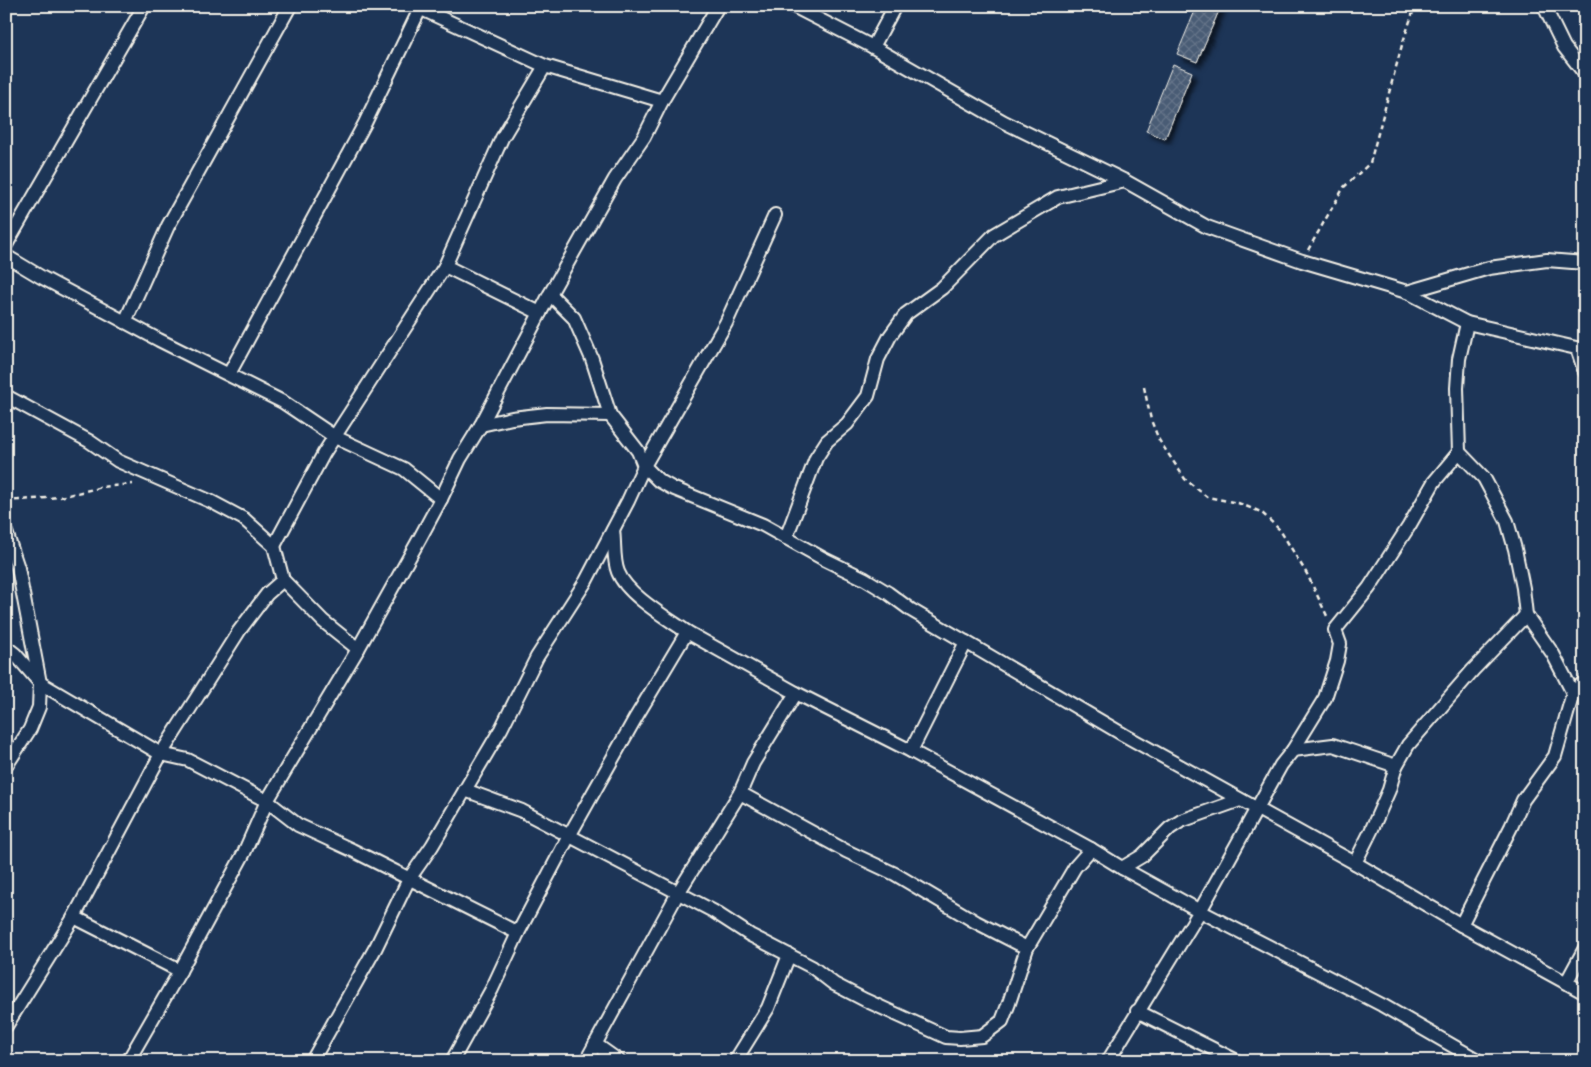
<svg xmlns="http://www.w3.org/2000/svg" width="1591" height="1067" viewBox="0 0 1591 1067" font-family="'Comic Neue',sans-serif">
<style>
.building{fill:url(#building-cross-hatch);stroke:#f4f1e8;filter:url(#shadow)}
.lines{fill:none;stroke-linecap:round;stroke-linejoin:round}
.street-casing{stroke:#f4f1e8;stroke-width:16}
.path{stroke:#f4f1e8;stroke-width:2.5;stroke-dasharray:5 4;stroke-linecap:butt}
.street{stroke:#1d3557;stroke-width:12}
</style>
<defs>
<pattern id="building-cross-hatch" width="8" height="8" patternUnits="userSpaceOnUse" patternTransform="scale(1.25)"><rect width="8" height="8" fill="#485b74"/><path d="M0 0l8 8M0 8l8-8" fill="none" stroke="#637388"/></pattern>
<filter id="shadow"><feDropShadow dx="4.5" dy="4.5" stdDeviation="2.5" flood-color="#0009"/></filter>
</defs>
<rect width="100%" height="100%" fill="#1d3557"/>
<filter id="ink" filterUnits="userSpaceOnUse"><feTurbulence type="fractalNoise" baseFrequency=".02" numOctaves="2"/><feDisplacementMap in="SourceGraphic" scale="10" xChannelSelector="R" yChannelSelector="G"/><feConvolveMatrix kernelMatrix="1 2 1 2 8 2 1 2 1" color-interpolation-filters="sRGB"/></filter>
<g filter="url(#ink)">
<g class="building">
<polygon points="1197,6 1221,6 1197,62 1177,54"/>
<polygon points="1173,64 1192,72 1165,139 1146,131"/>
</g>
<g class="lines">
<defs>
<g id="street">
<polyline points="415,6 545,66 662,101"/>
<polyline points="793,6 873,47 1004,122 1125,181 1207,227 1302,261 1407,292 1467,323 1585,350"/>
<polyline points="1544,6 1564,47 1585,74"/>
<polyline points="873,47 895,6"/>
<polyline points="6,245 144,6"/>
<polyline points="6,256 41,277 159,340 283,402 335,437 404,469 441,499"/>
<polyline points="1407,292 1489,268 1547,260 1585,263"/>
<polyline points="550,294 574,318 592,359 610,415 638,451 644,466 658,480 672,488 763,525 824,559 865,579 888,593 911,610 1124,735 1355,863 1461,925 1585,993"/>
<polyline points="540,313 445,266 502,138 545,66"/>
<polyline points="125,322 168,226 290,6"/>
<polyline points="1577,348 1585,372"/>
<polyline points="229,374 365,123 420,9"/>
<polyline points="6,396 89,441 118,461 212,502 244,519 274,546 283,580 323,621 358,649"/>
<polyline points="481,425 512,418 547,414 610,415"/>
<polyline points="1459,452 1457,388 1459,359 1467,323"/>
<path d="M613 530C615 543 613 560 618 572 627 595 667 618 687 632"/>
<polyline points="6,532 18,568 40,683 39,707 30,729 6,766"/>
<polyline points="786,538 816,458 827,441 847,424 868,396 878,359 890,336 906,314 942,288 994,235 1058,197 1125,181"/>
<polyline points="274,546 324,453 445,266"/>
<polyline points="6,647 15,654 40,683 161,754 188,760 267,801 298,825 352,850 518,933"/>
<polyline points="1293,750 1333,745 1396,766"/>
<polyline points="911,751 966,642"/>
<polyline points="465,790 522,811 713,911 750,935 812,967 834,984 865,1000 946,1037 960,1038 982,1036 1002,1021 1009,1003 1027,948 976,922 895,874 846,851 740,793 753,763 796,693"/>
<polyline points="1355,863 1371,831 1389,790 1396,766 1408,745 1473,670 1526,615 1553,654 1573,693"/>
<polyline points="1122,868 1200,911 1382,1005 1479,1061"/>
<polyline points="74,917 180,971"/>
<polyline points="1461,925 1511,827 1523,800 1555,756 1573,693 1585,681"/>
<polyline points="1027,948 1075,867 1091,849"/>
<polyline points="1566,983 1585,948"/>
<polyline points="1137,1011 1237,1061"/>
<polyline points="6,1026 74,917 161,754 239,631 267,594 283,580"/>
<polyline points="595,1044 619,1061"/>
<polyline points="128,1061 180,971 244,853 267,801 358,649 420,538 441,499 460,459 481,425 550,294 615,179 644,137 662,101 718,6"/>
<polyline points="312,1061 376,947 409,879 432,846 465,790 501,729 537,657 586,581 628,501 644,466 726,323 775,215"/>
<polyline points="452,1061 492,989 518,933 569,836 636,717 687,632 796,693 911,751 1091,849 1122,868 1142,856 1170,828 1181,821 1240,800"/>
<polyline points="586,1061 678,893 740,793"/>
<polyline points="735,1061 768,1008 789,955"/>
<polyline points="1108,1061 1200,911 1281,765 1293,750 1325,698 1337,661 1340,644 1335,630 1369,588 1409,526 1434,482 1459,452 1484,478 1507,521 1515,549 1523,588 1526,615"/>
</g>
</defs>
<use href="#street" class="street-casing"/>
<g class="path">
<polyline points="1308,250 1344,187 1370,163 1402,45 1415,6"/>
<polyline points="1144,387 1151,420 1159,440 1185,479 1207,497 1238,503 1261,512 1280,530 1307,574 1328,618"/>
<polyline points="6,501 60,497 102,487 133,484"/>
</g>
<use href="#street" class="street"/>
</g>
</g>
<rect width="1591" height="1067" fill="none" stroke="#1d3557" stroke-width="25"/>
<rect x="12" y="12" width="1566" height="1042" fill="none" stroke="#f4f1e8" stroke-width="2" filter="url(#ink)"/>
</svg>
